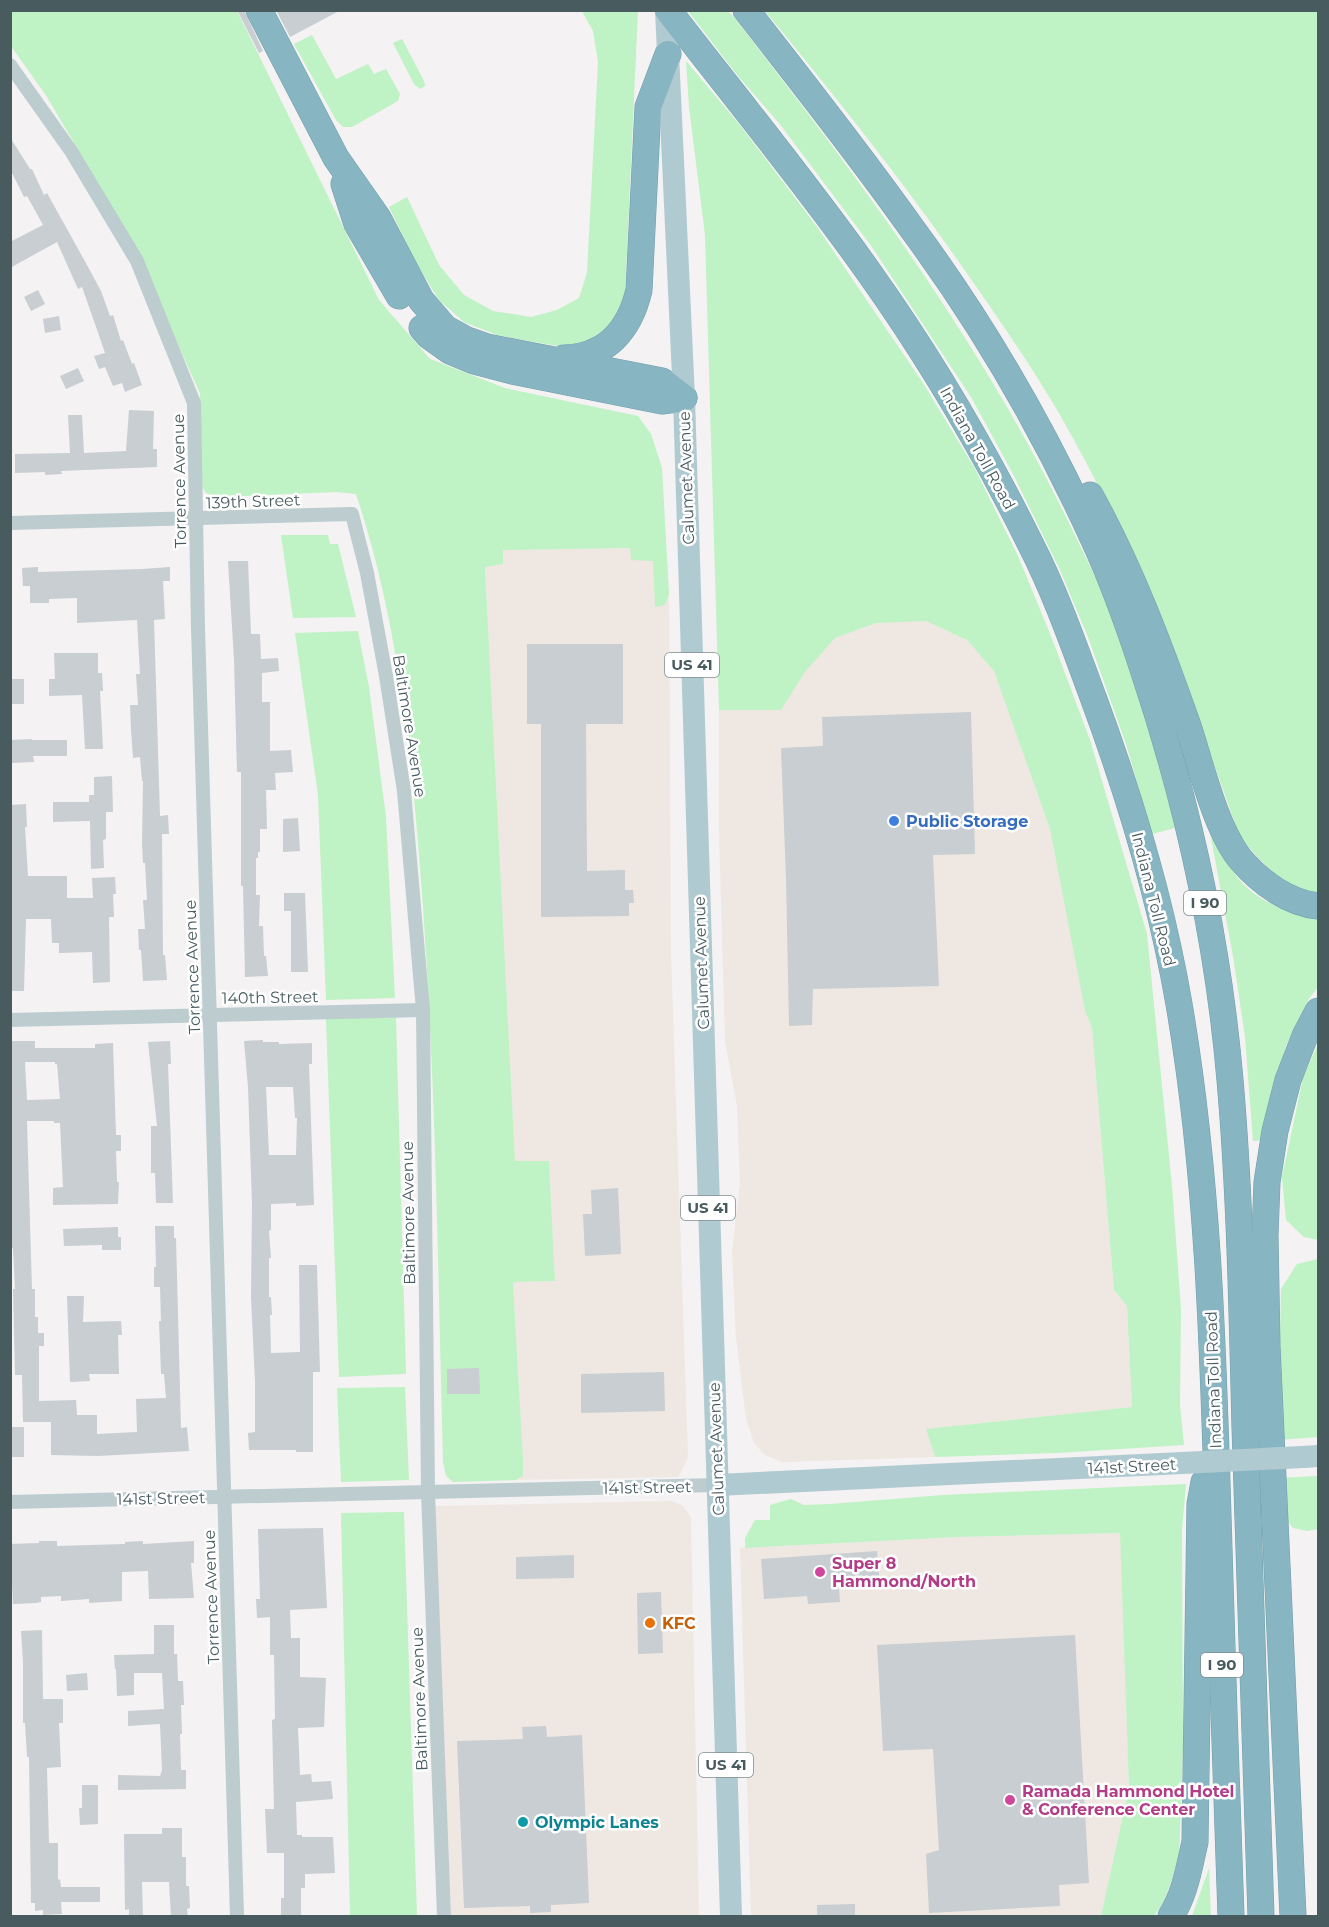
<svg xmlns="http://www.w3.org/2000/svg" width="1329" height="1927" viewBox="0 0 1329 1927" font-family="Montserrat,sans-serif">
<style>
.commercial{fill:#efe7e1}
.green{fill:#bff2c4}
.building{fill:#c8ced1;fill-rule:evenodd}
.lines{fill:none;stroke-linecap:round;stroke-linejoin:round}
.highway-casing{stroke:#72a0ae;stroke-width:27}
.street{stroke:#bccccf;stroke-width:14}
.primary{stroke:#b0cad1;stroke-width:22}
.highway{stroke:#87b5c2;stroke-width:26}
.primary-bridge{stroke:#b0cad1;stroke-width:22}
.shop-dot{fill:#3f7fe0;stroke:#fff;stroke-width:2}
.hotel-dot{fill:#d1479c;stroke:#fff;stroke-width:2}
.food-dot{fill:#e8710a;stroke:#fff;stroke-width:2}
.culture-dot{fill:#0f9aa8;stroke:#fff;stroke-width:2}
.labels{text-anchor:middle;stroke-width:5;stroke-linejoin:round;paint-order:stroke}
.shield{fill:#fff;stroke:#7f8d90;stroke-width:1.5}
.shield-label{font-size:15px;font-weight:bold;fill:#485c60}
.street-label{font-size:16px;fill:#485c60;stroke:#fff}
.shop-label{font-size:16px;font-weight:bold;fill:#366cbe;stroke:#fff;text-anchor:start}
.hotel-label{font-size:16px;font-weight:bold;fill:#b23c85;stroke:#fff;text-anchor:start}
.food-label{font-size:16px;font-weight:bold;fill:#c56008;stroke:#fff;text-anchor:start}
.culture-label{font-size:16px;font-weight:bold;fill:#0d838f;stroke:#fff;text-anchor:start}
</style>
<rect width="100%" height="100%" fill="#f4f2f2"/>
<g class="commercial">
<polygon points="630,548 653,560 665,605 669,594 671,954 688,1458 678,1477 516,1480 523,1476 523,1459 513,1282 555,1281 549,1162 515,1161 485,566 503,564 502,550"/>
<polygon points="926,621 967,640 994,671 1050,829 1085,1011 1092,1028 1114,1290 1127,1306 1132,1407 926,1429 935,1457 782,1462 765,1455 754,1443 746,1419 736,1337 732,1252 740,1184 737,1106 725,1041 719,830 719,710 781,709 805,672 835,638 876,623"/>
<polygon points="671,1501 682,1505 691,1517 699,1916 451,1916 435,1506"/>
<polygon points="1121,1533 1129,1788 1101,1916 751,1916 740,1548 958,1537"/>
</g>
<g class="green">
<path d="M10 11H237L379 300 430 359 505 388 638 416 651 434 662 468 669 594 665 605 655 607 653 561 631 560 630 548 503 550V564L485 567 515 1161H549L555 1281 513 1282 523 1459V1476L516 1480 453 1482 446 1476 443 1462C438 1273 436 1083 422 894 412 759 399 623 356 494L337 492 220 497 206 493 202 487 200 393 125 229 47 97 11 46Z"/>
<polygon points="582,11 638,11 625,294 614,322 587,342 563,347 497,335 464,322 439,300 416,263 389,207 407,197 439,265 464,295 493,311 531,317 557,310 579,298 587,273 598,62 593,31"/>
<path d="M688 11H728L733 16C857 176 978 337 1067 519 1077 540 1088 561 1098 583 1131 661 1155 745 1175 828L1152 834 1126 744 1088 637 1060 570 1013 474 971 397 872 247 779 123 738 76Z"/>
<path d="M765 11H1318V893C1283 889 1260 861 1239 835 1189 691 1136 547 1060 415 1029 362 994 312 959 262 898 175 832 92 765 11Z"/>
<polygon points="312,35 336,79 368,64 374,74 386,69 400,94 398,101 352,127 343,127 336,120 294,44"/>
<polygon points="402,39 424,81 425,86 420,89 414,84 393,43"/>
<polygon points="686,61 739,124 817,227 923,383 975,469 1018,556 1051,636 1090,740 1147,934 1172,1186 1181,1309 1180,1405 1184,1445 1058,1453 935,1457 926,1429 1132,1407 1127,1306 1114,1290 1092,1028 1085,1011 1050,829 994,671 967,640 926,621 876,623 835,638 805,672 781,710 719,710 705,235 689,107"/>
<polygon points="281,535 328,535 330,544 338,544 356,617 293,618"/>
<polygon points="358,631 369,687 386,817 395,998 326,1000 318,795 295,633"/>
<path d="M1209 827C1218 841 1223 854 1231 868 1248 898 1286 914 1318 918V987L1308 1000 1286 1046 1271 1095 1264 1140 1253 1141 1245 1037 1233 956Z"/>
<polygon points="396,1017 406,1374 339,1377 326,1019"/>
<polygon points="1318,1044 1318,1240 1304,1237 1286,1220 1282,1177 1303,1078"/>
<polygon points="1318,1259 1318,1437 1278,1440 1281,1289 1297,1264"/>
<polygon points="405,1387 409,1480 341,1482 337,1388"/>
<polygon points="1318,1476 1318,1529 1307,1531 1293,1528 1285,1518 1279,1478"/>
<polygon points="1186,1484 1182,1530 1183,1747 1179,1859 1164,1901 1154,1916 1101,1916 1129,1788 1120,1533 958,1537 745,1548 745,1538 755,1520 770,1520 770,1505 791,1499 804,1505 830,1504 943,1495"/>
<polygon points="404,1512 417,1916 350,1916 341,1513"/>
<polygon points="1209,1868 1211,1916 1192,1916"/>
</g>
<g class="building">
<polygon points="237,10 244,10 263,51 259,53"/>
<polygon points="276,10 341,10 290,37"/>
<polygon points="10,137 30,169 32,169 44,195 47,193 87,265 101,291 110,316 113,315 121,341 123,340 132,364 134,363 142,385 125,392 122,383 113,386 105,367 99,369 94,356 105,353 94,321 82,287 78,289 57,242 10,268 10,242 43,225 27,196 24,197 10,169"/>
<polygon points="38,290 45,304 31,311 24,297"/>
<polygon points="59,316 61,330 45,333 43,319"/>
<polygon points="78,368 84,381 66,389 60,376"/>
<polygon points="129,410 154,411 153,449 157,449 157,467 61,471 62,474 45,475 45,472 15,473 15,454 70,453 68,415 82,415 84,453 126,451"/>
<polygon points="228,561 248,561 251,634 260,634 261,659 278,658 279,671 262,673 262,702 270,702 270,751 291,750 293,772 275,773 276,790 266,790 267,829 260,829 260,852 258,852 258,858 256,858 256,895 260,895 259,926 263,926 264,956 266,956 268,976 245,977 243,886 241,886 241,772 237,772 234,660"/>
<polygon points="38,567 38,572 142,569 170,567 170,581 163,581 165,619 154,620 160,816 168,815 169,834 162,834 163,955 165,955 167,980 143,981 141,950 139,950 138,929 145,929 143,900 147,900 145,863 143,863 142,844 143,781 142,781 140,757 133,758 131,729 130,705 138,705 136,674 140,674 137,620 77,623 77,598 49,599 49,603 30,603 30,586 23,586 22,568"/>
<polygon points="527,644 623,644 623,724 586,724 587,871 625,870 625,890 633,890 634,903 629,903 629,916 541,917 541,724 527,724"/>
<polygon points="54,653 98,653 98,673 102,673 103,691 100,691 103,749 85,749 82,695 49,696 49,679 55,679"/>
<rect x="10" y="679" width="14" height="25"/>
<polygon points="971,712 975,854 933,855 939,986 813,989 812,1025 789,1026 786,878 781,748 823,746 822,717"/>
<polygon points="32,739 32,740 67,740 67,756 33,756 34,762 10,763 10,740"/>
<polygon points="112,776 113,812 106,812 106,839 103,840 104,868 91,869 90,821 53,822 53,802 89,802 89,795 94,795 94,777"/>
<polygon points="26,804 27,827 25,827 28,876 67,876 67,898 93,898 92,878 115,877 116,894 113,894 114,917 109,917 110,982 93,983 92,952 59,953 59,943 52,943 51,919 26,919 24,991 10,991 10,805"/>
<polygon points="298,818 300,851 283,852 283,819"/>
<polygon points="284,893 305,893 308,972 291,972 291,911 284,911"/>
<path d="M263 1040V1042H279V1044L312 1043V1064H309L314 1205 296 1206V1203L271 1204V1230L269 1231 271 1258H269V1297H271L272 1315H270L271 1353 300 1352 299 1265H317L320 1372H313V1452H296V1450H249L248 1433 255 1432V1381L251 1298 252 1204 248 1087 244 1041ZM266 1087H293L295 1118H297L296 1155H269Z"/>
<path d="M10 1041H35V1048H95V1044L113 1043 116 1135H121V1151H116L117 1182H119L118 1204 53 1205V1188L63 1187 60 1123H54V1121H27L32 1289H35V1317H38V1333H44V1346H39V1401L76 1400 77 1415H97V1434L137 1432 136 1399 166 1398 164 1374H161L159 1321H161L160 1287H154V1267H156L155 1226H174V1238H176L181 1428 187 1427 189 1451 98 1456 51 1455V1422H23L22 1375H15L13 1289H15L13 1248H10ZM25 1062H55V1064H57L60 1099 27 1100Z"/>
<polygon points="170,1041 171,1064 168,1064 173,1203 156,1203 155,1173 151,1173 151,1126 157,1126 148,1042"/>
<polygon points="618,1188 621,1254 585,1256 583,1214 592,1214 591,1190"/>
<polygon points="118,1227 118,1237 121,1237 121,1250 102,1250 102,1245 64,1246 63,1229"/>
<polygon points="67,1296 84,1296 83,1322 121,1321 122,1335 118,1335 119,1374 89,1374 90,1381 70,1382"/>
<polygon points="479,1368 480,1394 447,1394 447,1369"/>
<polygon points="664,1372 665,1411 581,1413 581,1374"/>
<rect x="10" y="1427" width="14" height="30"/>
<polygon points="323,1528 327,1608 290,1610 291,1638 300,1638 300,1677 326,1678 324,1727 298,1728 300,1775 311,1774 312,1782 331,1781 333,1799 296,1802 297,1835 302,1835 302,1837 333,1837 335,1873 305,1874 305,1888 301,1888 301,1917 281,1917 281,1898 284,1898 284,1853 267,1853 265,1809 274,1809 272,1720 275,1719 274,1655 270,1655 270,1617 257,1618 256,1599 260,1599 258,1529"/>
<polygon points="39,1541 57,1541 57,1546 125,1544 125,1542 143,1541 143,1544 194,1541 194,1563 191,1563 194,1598 149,1599 148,1571 122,1572 122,1601 89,1603 89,1599 61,1601 61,1596 41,1597 41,1602 36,1603 13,1604 10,1544 39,1543"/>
<polygon points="877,1551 880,1585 839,1588 840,1602 808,1604 807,1596 764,1599 761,1559"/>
<polygon points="574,1555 574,1578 516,1579 516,1557"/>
<polygon points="661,1592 663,1653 638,1654 637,1593"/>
<polygon points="154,1625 174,1625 174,1654 177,1654 178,1681 183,1681 184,1705 181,1705 182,1734 180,1734 181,1770 186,1770 186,1789 118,1790 118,1775 160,1776 162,1770 160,1724 128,1726 128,1711 164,1709 162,1673 134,1673 134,1695 117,1696 116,1669 115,1669 114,1655 154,1654"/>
<polygon points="42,1630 43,1699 63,1699 63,1723 59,1723 61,1767 47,1768 49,1843 58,1843 58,1880 60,1879 61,1887 100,1887 100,1902 61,1902 62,1914 43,1915 43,1910 35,1911 35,1903 31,1903 29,1757 27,1757 25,1723 23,1723 23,1662 21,1631"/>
<polygon points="1075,1635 1089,1883 1059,1885 1060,1906 929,1913 926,1854 939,1850 933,1749 883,1751 877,1645"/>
<polygon points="87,1673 88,1690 67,1691 66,1675"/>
<polygon points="546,1726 547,1737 582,1735 589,1903 551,1905 551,1912 530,1913 530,1906 464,1908 457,1741 523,1739 522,1727"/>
<polygon points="82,1785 98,1785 98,1824 80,1825 79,1808 82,1808"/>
<polygon points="162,1828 182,1828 182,1857 186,1857 186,1886 189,1886 190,1908 187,1909 188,1917 171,1917 169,1882 142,1882 143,1917 129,1917 129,1909 125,1910 124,1834 162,1834"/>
<polygon points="855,1904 855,1917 817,1917 817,1905"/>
</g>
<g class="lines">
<defs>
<g id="highway">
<polyline points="259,10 336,158 378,218 421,300 445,328 467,340 487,347 662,381 684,398"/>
<path d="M668 10C735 97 805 182 868 271 930 358 984 450 1031 545 1056 594 1074 646 1093 697 1130 797 1161 899 1179 1004 1208 1173 1213 1345 1218 1516 1222 1649 1226 1783 1231 1916"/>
<path d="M746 10C803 83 860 155 913 230 983 325 1044 430 1093 538 1113 581 1129 626 1144 672 1188 804 1218 941 1230 1080 1240 1195 1242 1311 1245 1427 1250 1590 1256 1753 1261 1916"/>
<polyline points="344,184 357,224 399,296"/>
<polyline points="422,328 429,336 450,351 474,361 512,371 662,401 684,398"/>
<path d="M564 358C607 357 630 329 639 290L648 107 668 54"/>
<path d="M1090 495C1131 569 1160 647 1188 726 1201 765 1216 831 1242 861 1261 883 1289 903 1318 906"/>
<path d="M1171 1916C1185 1894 1189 1868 1195 1842L1200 1504 1204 1482"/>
<polyline points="1293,1916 1267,1346 1265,1235 1267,1182 1275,1131 1288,1080 1305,1036 1318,1011"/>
</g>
</defs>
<use href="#highway" class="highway-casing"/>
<g class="street">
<polyline points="10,65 71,151 137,261 194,403 198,628 237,1916"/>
<polyline points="10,523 352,514 367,573 386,676 404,791 423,1010 428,1492 444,1916"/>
<polyline points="10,1020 423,1010"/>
<polyline points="10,1502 717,1485"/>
</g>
<g class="primary">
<polyline points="666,10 684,398 731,1916"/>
<polyline points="1303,1457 1318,1456"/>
<polyline points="717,1485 1162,1464"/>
</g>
<use href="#highway" class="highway"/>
<polyline class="primary-bridge" points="1162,1464 1303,1457"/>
</g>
<circle class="shop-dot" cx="894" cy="821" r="6"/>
<g class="hotel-dot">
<circle cx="820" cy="1572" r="6"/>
<circle cx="1010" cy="1800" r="6"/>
</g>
<circle class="food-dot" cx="650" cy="1623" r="6"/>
<circle class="culture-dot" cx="523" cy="1822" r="6"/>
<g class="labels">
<g class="shield">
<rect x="665" y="653" width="54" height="24" rx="4.5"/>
<rect x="1184" y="891" width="42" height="24" rx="4.5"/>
<rect x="681" y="1196" width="54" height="24" rx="4.5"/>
<rect x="1201" y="1653" width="42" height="24" rx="4.5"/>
<rect x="699" y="1753" width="54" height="24" rx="4.5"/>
</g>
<g class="shield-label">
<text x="692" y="670">US 41</text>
<text x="1205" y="908">I 90</text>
<text x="708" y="1213">US 41</text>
<text x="1222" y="1670">I 90</text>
<text x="726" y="1770">US 41</text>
</g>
<g class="street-label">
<text transform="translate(978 448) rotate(61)" y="6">Indiana Toll Road</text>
<text transform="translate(686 478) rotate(-92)" y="6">Calumet Avenue</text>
<text transform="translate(179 481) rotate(-91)" y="6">Torrence Avenue</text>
<text transform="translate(253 501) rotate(-2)" y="6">139th Street</text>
<text transform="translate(410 726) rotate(81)" y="6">Baltimore Avenue</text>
<text transform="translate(1154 899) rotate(76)" y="6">Indiana Toll Road</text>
<text transform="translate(701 963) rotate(-92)" y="6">Calumet Avenue</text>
<text transform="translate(192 967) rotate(-92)" y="6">Torrence Avenue</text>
<text transform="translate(270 997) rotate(-1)" y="6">140th Street</text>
<text transform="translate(408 1213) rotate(-91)" y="6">Baltimore Avenue</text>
<text transform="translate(1213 1380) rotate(-92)" y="6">Indiana Toll Road</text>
<text transform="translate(716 1449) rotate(-92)" y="6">Calumet Avenue</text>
<text transform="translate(1132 1466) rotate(-3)" y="6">141st Street</text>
<text transform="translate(647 1487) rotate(-1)" y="6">141st Street</text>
<text transform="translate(161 1498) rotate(-1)" y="6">141st Street</text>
<text transform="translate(211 1597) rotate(-92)" y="6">Torrence Avenue</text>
<text transform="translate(419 1699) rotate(-92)" y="6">Baltimore Avenue</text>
</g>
<g class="shop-label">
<text x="906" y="827">Public Storage</text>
</g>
<g class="hotel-label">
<text x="832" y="1569">Super 8<tspan x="832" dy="18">Hammond/North</tspan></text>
<text x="1022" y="1797">Ramada Hammond Hotel<tspan x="1022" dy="18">&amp; Conference Center</tspan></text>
</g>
<g class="food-label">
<text x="662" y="1629">KFC</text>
</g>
<g class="culture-label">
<text x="535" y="1828">Olympic Lanes</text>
</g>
</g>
<rect width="1329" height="1927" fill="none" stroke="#485c60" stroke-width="24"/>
</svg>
